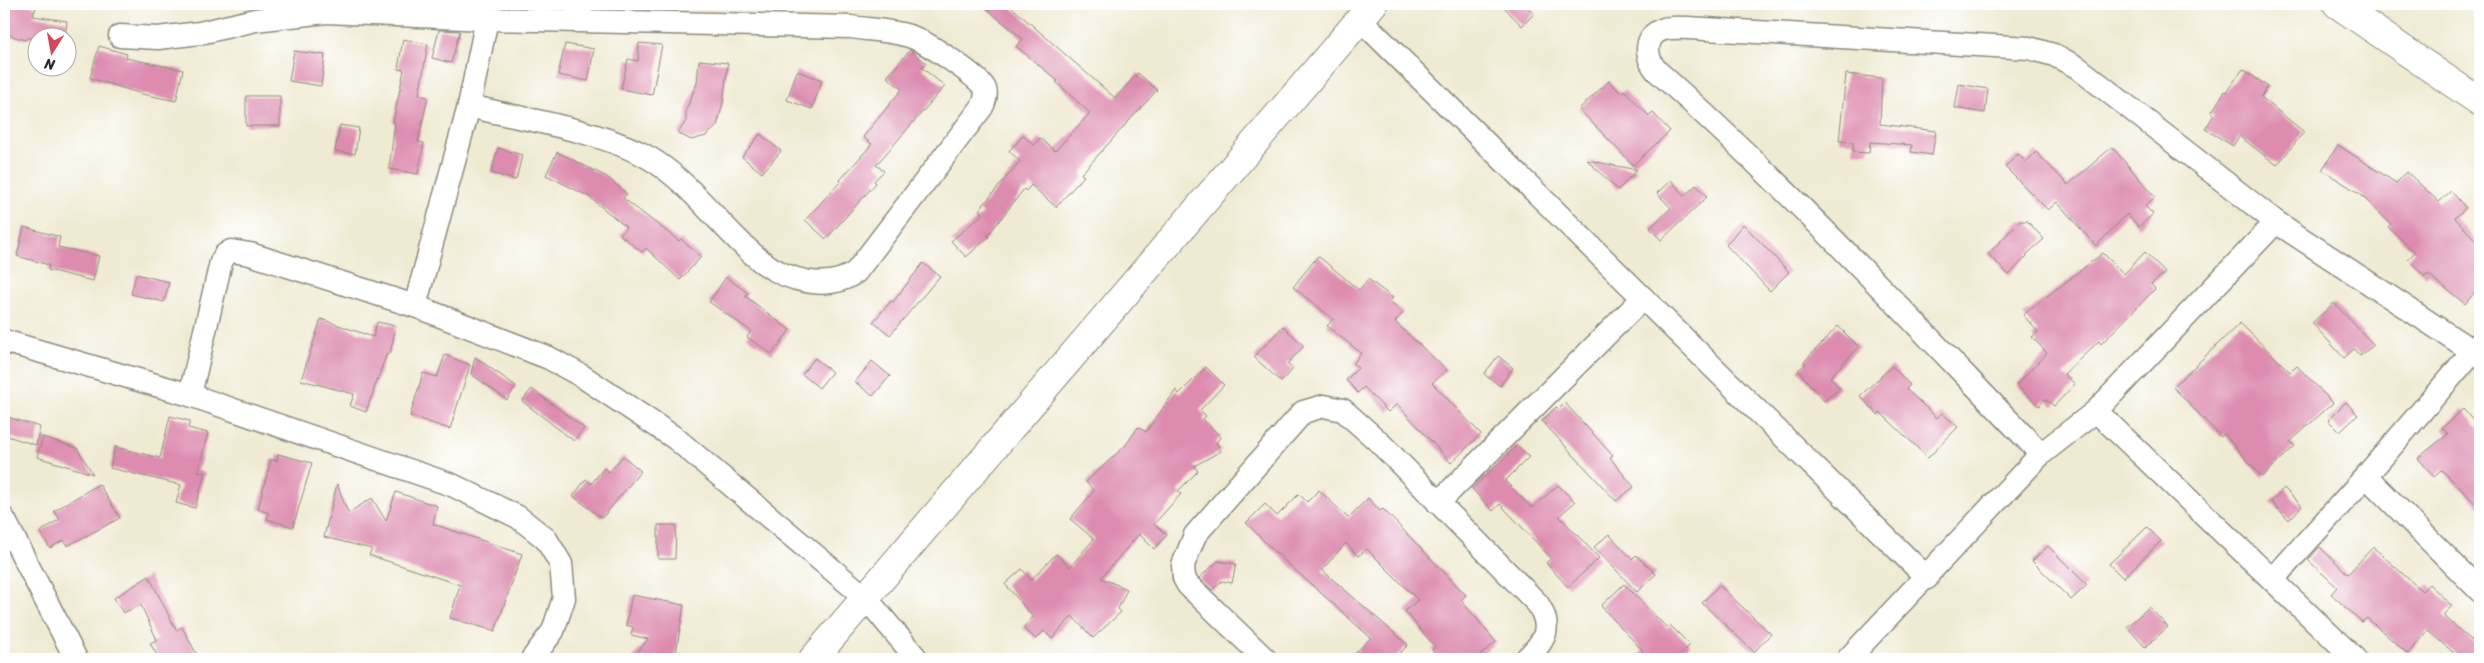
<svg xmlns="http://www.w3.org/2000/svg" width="2484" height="663" viewBox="0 0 2484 663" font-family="Sriracha,sans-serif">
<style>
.building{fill:#dd8cb0}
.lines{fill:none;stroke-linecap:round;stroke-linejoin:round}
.minor-casing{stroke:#8d8a7e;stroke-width:25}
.tertiary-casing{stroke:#8d8a7e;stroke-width:30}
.minor{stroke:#fff;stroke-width:22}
.tertiary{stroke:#fff;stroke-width:28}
</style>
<rect width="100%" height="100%" fill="#fff"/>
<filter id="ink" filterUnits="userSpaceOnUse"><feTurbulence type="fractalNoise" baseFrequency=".02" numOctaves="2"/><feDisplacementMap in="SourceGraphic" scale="10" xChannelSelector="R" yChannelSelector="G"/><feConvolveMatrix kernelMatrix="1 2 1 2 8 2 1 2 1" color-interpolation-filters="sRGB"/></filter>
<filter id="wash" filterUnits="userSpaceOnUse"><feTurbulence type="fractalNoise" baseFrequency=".0096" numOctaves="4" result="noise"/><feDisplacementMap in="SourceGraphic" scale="20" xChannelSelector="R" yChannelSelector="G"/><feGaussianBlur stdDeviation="1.12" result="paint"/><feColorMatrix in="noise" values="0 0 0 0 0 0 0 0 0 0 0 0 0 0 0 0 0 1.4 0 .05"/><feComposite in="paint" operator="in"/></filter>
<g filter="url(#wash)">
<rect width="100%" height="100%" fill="#efead2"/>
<g id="blocks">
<g class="building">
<polygon points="4,4 25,4 36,7 33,16 67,21 65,38 27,38 26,40 4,34"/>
<polygon points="981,4 1008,4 1115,98 1138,73 1157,90 1081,174 1084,176 1056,207 1031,185 1026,191 1024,189 988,235 989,237 966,257 951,241 983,214 979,210 1020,161 1009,151 1023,136 1034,145 1040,138 1055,151 1090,113 1056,82 1058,81 1016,46 1023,39"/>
<polygon points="1501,4 1524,4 1534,14 1522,26"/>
<polygon points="439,30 460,31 451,63 432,58"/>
<polygon points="403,39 428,44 419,95 428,97 418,142 424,143 418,174 389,169 395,123 393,122 404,70 398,69"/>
<polygon points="639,43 662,45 652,95 621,89 628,59 638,61"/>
<polygon points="565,44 594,49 588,81 558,75"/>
<polygon points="99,46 127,54 126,58 183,70 176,101 142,94 90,78"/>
<polygon points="910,50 926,63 922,68 945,86 876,165 884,171 874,181 876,183 826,239 805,220 841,181 840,180 872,144 863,137 902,89 887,77"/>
<polygon points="294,51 325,55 321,86 289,81"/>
<polygon points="699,60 728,63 723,103 717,126 706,136 691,140 678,133 686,121 686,110 697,83"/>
<polygon points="2243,69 2268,87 2261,97 2304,132 2277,165 2239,136 2233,146 2205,129 2214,115 2211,113 2225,91 2226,92"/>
<polygon points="797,71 822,80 812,109 787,100"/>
<polygon points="1846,74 1882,78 1880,124 1936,131 1932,155 1911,152 1912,145 1870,142 1869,153 1853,152 1853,142 1839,141"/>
<polygon points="1609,81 1621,93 1624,90 1649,116 1653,113 1670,131 1633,165 1579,109"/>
<polygon points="1959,84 1988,89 1985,113 1955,108"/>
<rect x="246" y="96" width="34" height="30"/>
<polygon points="340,125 359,128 355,154 335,151"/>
<polygon points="760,134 781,151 762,173 742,157"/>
<polygon points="2338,145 2396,183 2407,172 2439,202 2451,191 2466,208 2455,218 2480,245 2480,286 2465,304 2428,274 2425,277 2408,259 2415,252 2388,227 2391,224 2359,193 2322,170"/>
<polygon points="2112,147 2155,197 2145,206 2153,214 2139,227 2127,214 2096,246 2057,202 2048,210 2005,167 2018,154 2026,162 2036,152 2068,185"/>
<polygon points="498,148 522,155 516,180 491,173"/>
<polygon points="557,152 607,177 627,194 623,198 679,241 681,239 701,257 680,280 646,248 642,252 620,235 626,227 588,196 546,175"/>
<polygon points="1587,160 1637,170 1618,190"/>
<polygon points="1671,180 1684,196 1696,185 1707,197 1661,240 1650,228 1671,208 1657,193"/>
<polygon points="2020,221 2027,221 2044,239 2026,255 2027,256 2009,275 1988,254"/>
<polygon points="1743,224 1789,272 1770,291 1726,245"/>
<polygon points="24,227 60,237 58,247 99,256 93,281 48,270 49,265 17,256"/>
<polygon points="2145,252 2165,273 2151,284 2155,289 2101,344 2099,341 2064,374 2075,384 2054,406 2045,399 2039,406 2016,385 2047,353 2032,337 2038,332 2023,315 2103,253 2124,274"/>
<polygon points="1318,256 1359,290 1368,279 1393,298 1390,301 1403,313 1395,322 1447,370 1432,383 1481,434 1451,463 1397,404 1388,412 1364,387 1358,393 1346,380 1358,368 1353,364 1361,353 1327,326 1333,319 1293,287"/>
<polygon points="923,263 940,276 890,335 873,322 891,301 893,302"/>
<polygon points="136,274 169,282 164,302 131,294"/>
<polygon points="726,277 748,293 745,296 790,330 772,354 747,337 751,331 709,302"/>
<polygon points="2334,303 2374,345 2360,356 2354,349 2344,358 2312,323"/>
<polygon points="321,319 373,337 377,322 396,326 390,354 387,354 383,364 366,412 350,406 354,394 301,380"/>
<polygon points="2240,323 2290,372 2297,366 2333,403 2290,442 2295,446 2262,477 2224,434 2221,437 2173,387"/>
<polygon points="1283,326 1304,346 1287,364 1293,369 1281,382 1254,357"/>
<polygon points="1838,326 1859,347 1830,377 1840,388 1824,401 1798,370 1806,364 1804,362"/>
<polygon points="445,355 470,365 450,429 410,416 423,373 437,377"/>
<polygon points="1498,356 1513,368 1500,386 1484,374"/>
<polygon points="475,357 516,386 507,400 471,374"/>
<polygon points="815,358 832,372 819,388 802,374"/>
<polygon points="872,361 890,376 873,396 855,382"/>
<polygon points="1892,366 1910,385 1906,389 1937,418 1942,413 1958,427 1928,458 1880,412 1878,415 1860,396"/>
<polygon points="1206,367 1224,385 1200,410 1206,416 1203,419 1221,437 1216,442 1221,451 1194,466 1198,471 1178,491 1181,494 1154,524 1167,535 1154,549 1139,534 1101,578 1127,589 1118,609 1121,612 1093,638 1072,616 1052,639 1044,631 1036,639 1023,628 1033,617 1005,584 1022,569 1031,580 1056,554 1070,567 1094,539 1070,519 1094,491 1086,482 1126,445 1138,427 1146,432 1176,390 1179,394"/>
<polygon points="532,389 584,428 574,441 522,401"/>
<polygon points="2346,402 2358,415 2340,432 2328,420"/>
<polygon points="1565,403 1613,456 1610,458 1634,487 1616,501 1542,421 1556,407 1559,409"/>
<polygon points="2463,409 2480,429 2480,508 2442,470 2434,477 2418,458 2448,434 2442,428"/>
<polygon points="170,416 190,421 188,428 208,433 198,471 205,473 195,508 176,503 181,485 110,468 115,447 160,458"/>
<polygon points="7,417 40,427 36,445 4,435"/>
<polygon points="43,437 77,448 93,474 37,457"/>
<polygon points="1517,445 1529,457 1505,481 1532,508 1558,485 1575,502 1559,516 1599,558 1568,587 1546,563 1551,558 1500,504 1493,511 1472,489"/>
<polygon points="278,454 312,463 293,527 267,519 269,513 258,509 271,459 277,461"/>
<polygon points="623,456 641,471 602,518 573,496 586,479 591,484 604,468 609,472"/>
<polygon points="99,484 120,518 67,546 64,540 50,548 40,532 60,519 54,511"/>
<polygon points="337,484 348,513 372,498 386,521 396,492 437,506 433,524 522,554 495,631 450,618 460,585 369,555 372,549 324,537"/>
<polygon points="2284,488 2302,506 2289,520 2271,502"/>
<polygon points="1319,490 1348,518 1368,498 1380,511 1383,509 1466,595 1461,600 1496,642 1475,659 1440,659 1432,650 1435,647 1405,611 1418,600 1367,549 1358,556 1346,543 1322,570 1408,645 1394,659 1349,659 1371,638 1275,552 1246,523 1265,504 1277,516 1299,494 1307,502"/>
<polygon points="658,525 676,525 675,559 658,559"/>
<polygon points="2147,527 2161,541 2123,578 2109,564"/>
<polygon points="1609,534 1632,559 1636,555 1656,574 1637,592 1594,547"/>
<polygon points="2048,546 2087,585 2071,600 2032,561"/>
<polygon points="2320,547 2348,574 2373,547 2422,591 2429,584 2452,606 2443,615 2480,648 2480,652 2474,659 2461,659 2428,631 2408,654 2367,618 2362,622 2331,594 2337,587 2308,560"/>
<polygon points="1218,561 1236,564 1232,583 1222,581 1212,590 1199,578"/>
<polygon points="149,576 176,630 182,627 196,653 184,659 159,659 150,643 157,640 141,605 123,613 114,598"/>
<polygon points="1624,584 1667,628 1670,625 1690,645 1676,659 1635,659 1643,651 1601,606"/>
<polygon points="1719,585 1771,634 1754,652 1702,603"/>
<polygon points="632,595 684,605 675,659 632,659 648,639 631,635 633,627 626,625"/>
<polygon points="2149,607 2168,627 2145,647 2127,627"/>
</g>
</g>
</g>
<g filter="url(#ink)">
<use href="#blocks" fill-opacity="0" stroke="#8d8a7e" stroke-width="1"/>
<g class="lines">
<defs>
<g id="minor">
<polyline points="1360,19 1927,578"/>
<path d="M120 36 158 38 200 33 255 20 326 12 487 19 851 27C871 30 893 30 912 37 926 42 980 77 985 89 987 95 985 101 982 107L856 272C828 292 787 281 761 261 719 228 689 177 640 153 588 128 526 120 469 106"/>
<polyline points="415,306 469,106 487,19"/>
<polyline points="4,341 190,395 452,485 518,517 546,539 561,564 564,598 553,631 532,659"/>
<polyline points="190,395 221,262 225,255 231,251 250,254 415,306 549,358 582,376 675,438 866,598 917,659"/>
<polyline points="2096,411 2355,659"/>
<path d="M2041 454C1915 324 1792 191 1657 71 1645 58 1643 35 1664 29 1672 27 1680 28 1688 28L2029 48 2054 55 2077 67 2276 222 2480 356"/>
<polyline points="2366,476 2480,591"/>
<polyline points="1438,503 1643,298"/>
<polyline points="4,519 76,659"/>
<polyline points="2273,579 2366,476 2480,343"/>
<path d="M1265 659 1188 585 1184 578 1183 565 1195 535 1303 412 1324 406 1343 410 1378 441 1538 604C1553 628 1545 641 1526 659"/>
<polyline points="1848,659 2041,454 2096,411 2276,222"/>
</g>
<g id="tertiary">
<polyline points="2337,4 2480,102"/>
<polyline points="813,659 1373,4"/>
</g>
</defs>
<use href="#minor" class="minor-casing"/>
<use href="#tertiary" class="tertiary-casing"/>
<use href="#minor" class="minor"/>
<use href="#tertiary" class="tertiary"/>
</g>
</g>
<rect width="2484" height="663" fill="none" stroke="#fff" stroke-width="20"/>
<g transform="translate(52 52) rotate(191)"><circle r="24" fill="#ffffff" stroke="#aaaaaa"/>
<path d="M0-4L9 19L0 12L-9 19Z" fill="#d1495b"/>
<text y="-8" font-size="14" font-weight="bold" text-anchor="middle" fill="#2b2b2b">N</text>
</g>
</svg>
